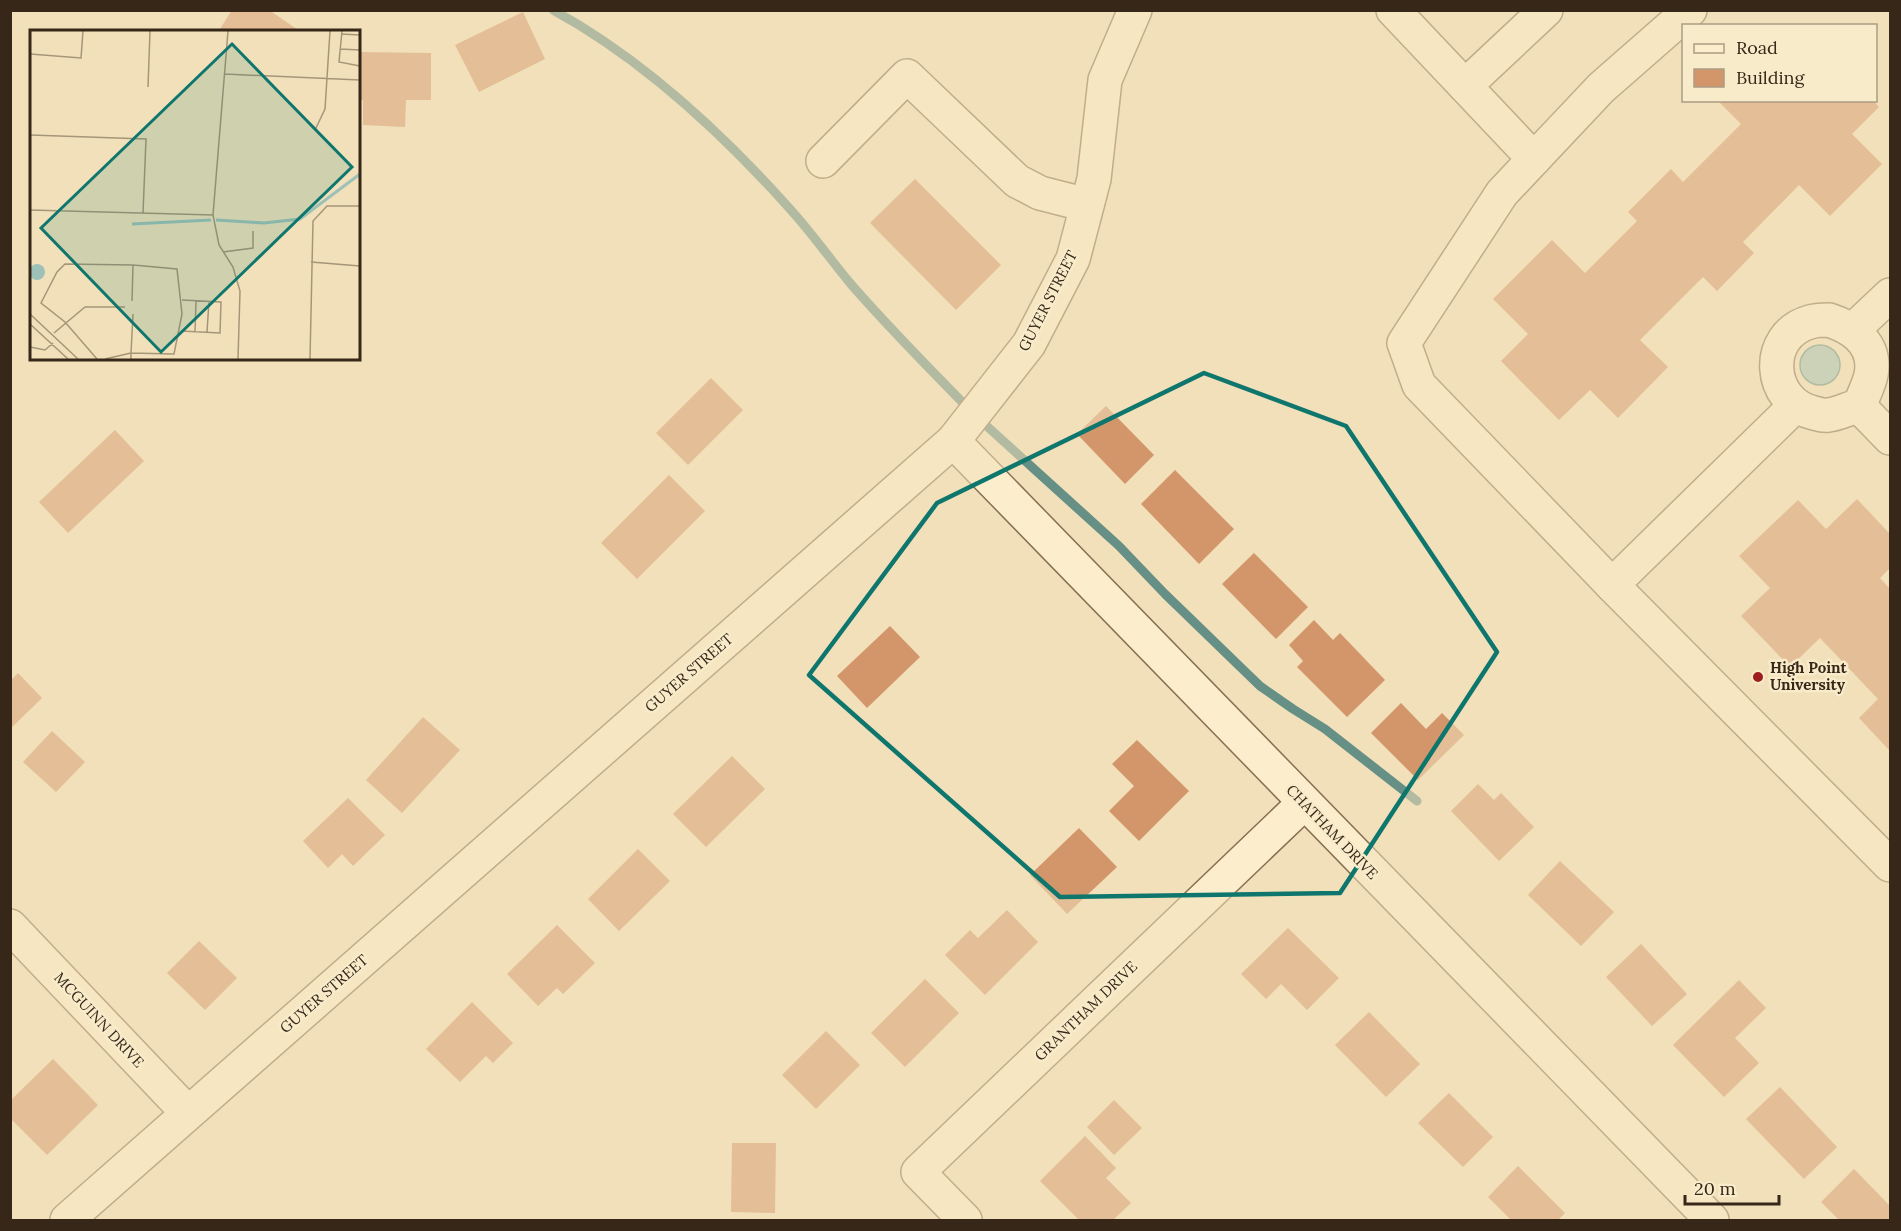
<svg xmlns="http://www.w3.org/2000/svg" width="1901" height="1231" viewBox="0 0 1901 1231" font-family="Lora,serif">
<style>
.water{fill:#9ec1b7;stroke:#668f85;stroke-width:1.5}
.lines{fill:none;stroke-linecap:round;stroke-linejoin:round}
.stream{stroke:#668f85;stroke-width:9}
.building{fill:#d3966b}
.minor-casing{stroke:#896f53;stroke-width:36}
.minor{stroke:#fceecd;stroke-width:33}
.marked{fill:none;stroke:#0f766e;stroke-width:4.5;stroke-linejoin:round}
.poi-dot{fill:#9d1e1f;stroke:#f8ebc9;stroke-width:2}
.labels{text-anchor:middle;stroke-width:5;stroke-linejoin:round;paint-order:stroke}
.street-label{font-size:15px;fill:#362719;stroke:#f8ebc9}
.poi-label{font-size:15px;font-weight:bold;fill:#362719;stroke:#f8ebc9;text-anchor:start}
.inset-river{fill:none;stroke:#9ec1b7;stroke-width:3}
.inset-road{fill:none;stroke:#a69679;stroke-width:1.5}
.view{fill:#0f766e;fill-opacity:0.15;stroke:#0f766e;stroke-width:3}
.inset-edge{fill:none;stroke:#362719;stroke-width:3}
</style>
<rect width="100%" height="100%" fill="#f1e0b9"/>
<circle class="water" cx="1820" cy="365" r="20"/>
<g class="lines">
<g class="stream">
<path d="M553 10C641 58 723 134 790 209 811 232 830 259 850 283 888 327 929 368 969 409"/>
<polyline points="979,419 1119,546 1165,594 1260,686 1293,709 1325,729 1417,801"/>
</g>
</g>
<g class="building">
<polygon points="232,10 269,10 301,32 218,32"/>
<polygon points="523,12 545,59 479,92 455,45"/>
<polygon points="358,52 431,53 431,100 406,100 405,127 363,125 363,100 358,100"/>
<polygon points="1717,100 1873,100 1879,107 1852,134 1882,164 1830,216 1799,185 1743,242 1754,253 1717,291 1703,277 1640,340 1668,367 1618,418 1590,390 1559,420 1501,361 1528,334 1493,299 1552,240 1585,273 1637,221 1628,212 1671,169 1683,182 1741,124"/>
<polygon points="915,179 1001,265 956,310 870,223"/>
<polygon points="711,378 743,410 688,465 656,433"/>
<polygon points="1106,406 1154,455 1125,484 1077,434"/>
<polygon points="115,430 144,461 68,533 39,502"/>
<polygon points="1175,470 1234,529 1199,564 1141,504"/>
<polygon points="669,475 705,511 637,579 601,543"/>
<polygon points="1857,499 1890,534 1890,568 1880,578 1890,589 1890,751 1859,718 1878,699 1820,638 1790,667 1741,616 1770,588 1739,556 1798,500 1826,529"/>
<polygon points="1254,553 1308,607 1276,639 1222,584"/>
<polygon points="1314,620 1333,640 1340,633 1385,680 1347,717 1297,667 1303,661 1289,645"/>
<polygon points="890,626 920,657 867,708 837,676"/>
<polygon points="18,673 42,698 10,729 10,681"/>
<polygon points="1401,703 1426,729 1442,713 1464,735 1418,780 1371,733"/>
<polygon points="423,717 460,750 402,813 366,780"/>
<polygon points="52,731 85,762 56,792 23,762"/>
<polygon points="1137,740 1189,791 1139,841 1109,811 1134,786 1112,764"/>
<polygon points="732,756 765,789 706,847 673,814"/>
<polygon points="1478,784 1494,800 1501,793 1534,827 1499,861 1451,811"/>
<polygon points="348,798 385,835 353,866 342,854 328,868 303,841"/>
<polygon points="1079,828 1117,867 1067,914 1030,875"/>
<polygon points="638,849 670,881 619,931 588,899"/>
<polygon points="1560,861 1614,912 1581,946 1528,895"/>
<polygon points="1007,910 1038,942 985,995 945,955 970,930 978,938"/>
<polygon points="557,925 595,963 563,994 557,988 538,1006 507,974"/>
<polygon points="1288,928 1339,978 1307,1010 1281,984 1266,999 1241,974"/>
<polygon points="199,941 237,978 205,1010 167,973"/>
<polygon points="1641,944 1687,994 1652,1026 1606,977"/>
<polygon points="925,979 959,1013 905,1067 871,1033"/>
<polygon points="1739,980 1766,1008 1735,1038 1759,1063 1724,1097 1673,1045"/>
<polygon points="472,1002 513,1043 493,1063 486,1056 460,1082 426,1049"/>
<polygon points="1369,1012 1420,1064 1386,1097 1335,1045"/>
<polygon points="826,1031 860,1065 816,1109 782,1075"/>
<polygon points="53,1059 98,1105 47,1155 10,1118 10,1101"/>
<polygon points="1780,1087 1837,1147 1804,1179 1746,1119"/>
<polygon points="1449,1093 1493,1137 1463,1167 1418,1123"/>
<polygon points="1114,1100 1142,1128 1114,1155 1087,1127"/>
<polygon points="1085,1136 1116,1168 1106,1178 1131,1203 1113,1220 1079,1220 1040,1181"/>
<polygon points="732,1143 776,1143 775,1213 731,1212"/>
<polygon points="1518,1166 1565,1213 1558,1220 1511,1220 1488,1197"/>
<polygon points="1854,1169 1890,1206 1890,1220 1839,1220 1821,1202"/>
</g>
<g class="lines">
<defs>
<g id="minor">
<polyline points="1393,10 1534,159"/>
<polyline points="1465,86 1546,10"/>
<polyline points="823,161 907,76 1017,181 1040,193 1087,205"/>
<path d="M1829 320C1854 328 1877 345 1871 375 1869 385 1863 396 1859 406 1848 408 1839 414 1828 415 1823 416 1818 414 1814 413 1767 402 1763 335 1810 322 1816 320 1823 320 1829 320Z"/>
<polyline points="1853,330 1890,295"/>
<polyline points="1795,406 1612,585 1890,865"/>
<polyline points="1859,406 1890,438"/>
<polyline points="953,441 1712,1220"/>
<polyline points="1612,585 1419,385 1404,343 1502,193 1601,88 1690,10"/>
<polyline points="10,926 188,1113"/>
<polyline points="67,1220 953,441 1029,344 1073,259 1094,179 1105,80 1135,10"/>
<polyline points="965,1220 918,1172 1304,803"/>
</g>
</defs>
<use href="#minor" class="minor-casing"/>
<use href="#minor" class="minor"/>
</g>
<path d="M0 0H1901V1231H0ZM1204 373 1346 426 1497 652 1340 893 1060 897 809 675 937 503Z" fill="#f1e0b9" fill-opacity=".55" fill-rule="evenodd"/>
<path class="marked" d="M1204 373 1346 426 1497 652 1340 893 1060 897 809 675 937 503Z"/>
<circle class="poi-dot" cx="1758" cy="677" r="6"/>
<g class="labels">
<g class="street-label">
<text transform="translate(1048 301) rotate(-63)" y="5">GUYER STREET</text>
<text transform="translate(689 673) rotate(-41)" y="5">GUYER STREET</text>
<text transform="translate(1332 832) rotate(46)" y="5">CHATHAM DRIVE</text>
<text transform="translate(324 994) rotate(-41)" y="5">GUYER STREET</text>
<text transform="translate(1086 1011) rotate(-44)" y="5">GRANTHAM DRIVE</text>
<text transform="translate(99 1020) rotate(47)" y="5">MCGUINN DRIVE</text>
</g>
<g class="poi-label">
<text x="1770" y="673">High Point<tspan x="1770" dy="17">University</tspan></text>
</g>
</g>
<g transform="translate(30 30)">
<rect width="330" height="330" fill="#f1e0b9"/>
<path d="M-1 242a8 8 0 1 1 16 0a8 8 0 1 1-16 0Z" fill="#9ec1b7"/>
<path class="inset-river" d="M186 190 234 193 270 189 330 144M102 194 181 190"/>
<path class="inset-road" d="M198 1 183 185 189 215 203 237 210 261 208 329M312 1 309 32 330 36M311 4 330 5M310 19 330 20M0 24 51 28 53 1M195 44 330 50M118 57 120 1M285 100 295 79 300 1M0 105 116 109 113 183M0 180 183 185M193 222 223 218V201M281 232 330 236M103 235 147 239 152 284 144 324 101 323 103 284M0 284 48 329M0 294 38 329M151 301 190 303 191 272 152 270M165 302 166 271M177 302 179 271M24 303 55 277H95M0 317 15 320 23 313M67 329 35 292 11 273 27 242 35 234 103 235 102 271M75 329 101 323V329M280 329 283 191 297 176H330"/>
<path class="view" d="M202 14 322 137 131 322 11 198Z"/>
<rect width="330" height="330" class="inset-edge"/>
</g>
<rect width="1901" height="1231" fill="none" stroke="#362719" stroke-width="24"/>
<rect x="1682" y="24" width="195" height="78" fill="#f8ebc9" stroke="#aa9d83" stroke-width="1.5"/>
<rect x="1694" y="44" width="30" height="9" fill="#fceecd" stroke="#aa9d83" stroke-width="1.5"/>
<text x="1736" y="54" font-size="18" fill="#362719">Road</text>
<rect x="1694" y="69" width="30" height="18" fill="#d3966b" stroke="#aa9d83" stroke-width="1.5"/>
<text x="1736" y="84" font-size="18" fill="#362719">Building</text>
<path d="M1685 1195v9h94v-9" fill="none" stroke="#362719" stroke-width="3"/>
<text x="1694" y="1195" font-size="18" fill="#362719" stroke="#f8ebc9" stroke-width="4.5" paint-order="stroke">20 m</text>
</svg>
